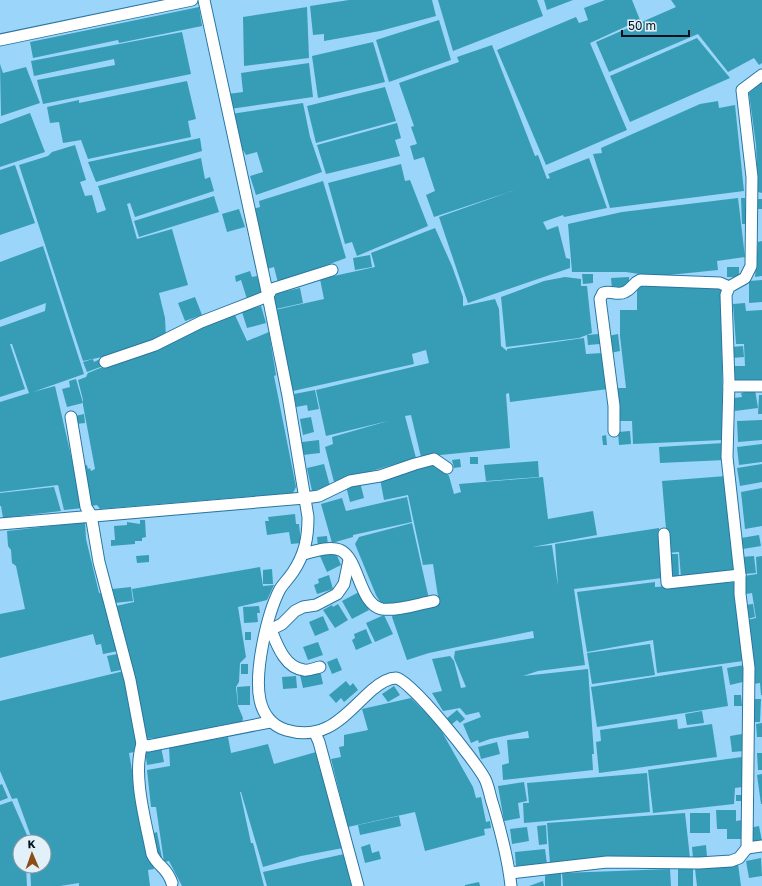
<svg xmlns="http://www.w3.org/2000/svg" width="762" height="886" viewBox="0 0 762 886" font-family="'Golos Text',sans-serif">
<style>
.building{fill:#379db6}
.lines{fill:none;stroke-linecap:round;stroke-linejoin:round}
.minor-casing{stroke:#2976a0;stroke-width:13}
.minor{stroke:#fff;stroke-width:11}
</style>
<rect width="100%" height="100%" fill="#9bd5fa"/>
<g class="building">
<polygon points="349,0 432,0 436,16 380,31 324,41 324,34 313,35 310,6"/>
<polygon points="438,0 537,0 543,16 453,51"/>
<polygon points="544,0 573,0 547,10"/>
<polygon points="605,0 632,0 640,20 590,43 627,130 546,165 497,50 576,17 579,23 588,20 584,8"/>
<polygon points="671,0 762,0 762,63 759,65 754,58 728,72 698,34 609,72 596,42 676,7"/>
<polygon points="199,7 202,26 119,43 118,40 33,58 30,42"/>
<polygon points="307,7 309,58 244,66 243,17"/>
<polygon points="439,20 451,60 389,82 376,40"/>
<polygon points="182,32 191,74 43,104 37,80 115,65 114,59 34,76 31,61"/>
<polygon points="697,38 730,78 630,122 610,76"/>
<polygon points="373,42 385,82 318,98 312,56"/>
<polygon points="492,45 535,156 538,155 547,179 550,178 548,174 589,158 607,208 564,217 563,215 543,222 547,230 558,226 566,258 570,259 570,268 468,303 439,217 515,190 434,217 426,195 435,191 424,157 414,160 410,146 417,144 411,127 414,126 399,83 459,62 457,57"/>
<polygon points="309,63 313,97 230,109 228,94 243,92 241,73"/>
<polygon points="0,64 3,73 26,67 40,103 1,116"/>
<polygon points="187,81 196,119 188,121 191,137 88,159 81,140 63,143 59,122 50,123 47,107 79,100 79,103"/>
<polygon points="762,83 762,193 758,192 756,145 749,93"/>
<polygon points="385,87 396,121 316,143 307,106"/>
<polygon points="718,101 719,108 735,105 744,191 610,208 593,154 602,153 601,148 700,104"/>
<polygon points="303,103 310,137 322,172 256,195 250,176 263,172 257,152 246,155 235,136 231,114"/>
<polygon points="30,113 45,152 0,167 0,124"/>
<polygon points="397,123 401,138 395,140 400,156 326,174 317,145"/>
<polygon points="200,138 202,151 96,182 88,162"/>
<polygon points="75,145 86,180 80,182 85,196 92,195 97,213 106,210 98,186 201,158 205,179 210,177 214,191 135,217 130,203 127,204 137,239 172,229 188,285 159,293 165,318 166,337 102,357 83,361 19,165 48,156 52,152"/>
<polygon points="401,164 405,181 410,180 428,226 357,256 352,242 345,244 328,183"/>
<polygon points="15,165 35,223 0,235 0,170"/>
<polygon points="323,181 346,258 278,283 274,267 267,269 253,209 260,207 259,201"/>
<polygon points="214,196 219,212 139,237 134,221"/>
<polygon points="738,198 745,257 717,261 718,270 669,275 666,278 626,272 572,272 568,224 622,212"/>
<polygon points="741,198 745,198 747,224 742,224"/>
<polygon points="756,199 762,199 762,209 757,209"/>
<polygon points="239,209 245,227 227,232 222,214"/>
<polygon points="435,228 452,266 463,297 463,306 495,299 499,309 501,346 507,351 507,349 584,338 586,354 603,353 608,389 510,402 509,393 506,394 510,448 421,457 411,415 405,416 416,458 334,482 325,447 333,444 332,437 388,421 326,436 316,390 429,363 426,350 412,354 414,364 293,391 275,310 324,299 320,279 375,267 371,253"/>
<polygon points="762,241 762,276 755,277 758,242"/>
<polygon points="43,246 84,374 33,392 55,386 83,508 64,510 58,485 0,492 0,402 29,393 12,344 10,344 25,389 0,397 0,327 45,311 46,303 0,320 0,262"/>
<polygon points="370,255 372,267 355,270 353,258"/>
<rect x="727" y="267" width="12" height="10"/>
<polygon points="250,271 252,277 257,276 263,294 247,299 241,280 236,282 235,276"/>
<polygon points="582,274 593,274 593,283 583,284"/>
<polygon points="565,277 581,279 581,286 587,286 592,333 579,338 506,347 501,297 544,281"/>
<polygon points="629,277 629,288 612,289 611,278"/>
<polygon points="762,280 762,302 749,303 749,281"/>
<polygon points="637,286 721,287 723,440 633,444 632,421 619,421 616,388 626,388 620,336 620,310 637,310"/>
<polygon points="300,288 303,303 276,309 273,294"/>
<polygon points="195,297 202,315 185,321 178,303"/>
<polygon points="745,303 746,311 762,310 762,382 735,382 735,366 745,366 744,344 736,344 733,304"/>
<polygon points="261,306 266,323 247,328 242,312"/>
<polygon points="234,313 247,341 269,332 276,375 274,376 296,487 293,493 100,509 97,505 91,506 81,467 87,465 88,469 90,468 91,471 95,469 83,405 83,400 78,380 86,377 88,373"/>
<polygon points="599,334 600,344 588,345 587,335"/>
<polygon points="618,334 620,351 610,353 608,336"/>
<polygon points="743,346 744,357 732,358 732,347"/>
<polygon points="93,359 94,362 100,359 103,366 87,372 83,362"/>
<polygon points="76,379 83,403 67,407 62,389 70,387 69,381"/>
<polygon points="315,390 319,409 308,411 307,405 296,407 294,394"/>
<polygon points="755,390 758,408 735,411 733,398 742,397 741,393"/>
<polygon points="759,395 762,395 762,414 758,414"/>
<polygon points="84,414 85,423 76,424 75,416"/>
<polygon points="311,417 314,432 303,435 300,419"/>
<polygon points="762,420 762,440 738,442 737,421"/>
<polygon points="630,431 631,444 619,445 618,432"/>
<polygon points="606,435 607,445 603,445 602,436"/>
<polygon points="319,440 320,453 303,455 302,442"/>
<polygon points="724,443 725,460 660,463 659,447"/>
<polygon points="762,444 762,462 739,465 737,447"/>
<rect x="470" y="457" width="8" height="7"/>
<polygon points="460,459 461,467 454,468 452,460"/>
<polygon points="538,461 539,477 486,481 484,465"/>
<polygon points="431,463 443,469 449,476 454,494 461,492 459,484 543,477 548,519 593,511 597,535 532,547 552,545 558,586 555,544 659,528 662,578 574,589 585,665 538,671 523,676 588,669 594,754 592,754 593,770 503,780 502,765 509,763 507,740 529,738 528,731 490,739 479,743 478,740 471,743 463,724 481,717 479,712 466,715 460,708 443,711 432,693 442,691 432,659 450,656 454,661 461,688 466,687 454,658 455,651 534,638 533,631 429,653 407,660 392,617 395,610 439,603 433,564 423,565 408,495 384,500 380,479"/>
<polygon points="324,464 330,486 312,491 307,468"/>
<polygon points="762,464 762,482 740,486 737,468"/>
<polygon points="726,476 736,573 681,578 679,552 668,553 662,481"/>
<polygon points="360,482 364,498 350,502 346,486"/>
<polygon points="54,487 61,511 3,518 1,506 0,506 0,493"/>
<polygon points="762,488 762,526 745,529 741,492"/>
<polygon points="407,497 412,522 353,535 353,537 332,543 321,504 342,498 346,511"/>
<polygon points="295,514 296,524 299,524 301,543 291,544 289,532 267,535 265,521 269,521 268,517"/>
<polygon points="140,520 145,520 146,537 142,538 142,541 135,541 135,544 111,546 111,540 115,540 114,526 127,525 127,522 140,524"/>
<polygon points="85,522 86,539 99,593 101,593 118,651 103,654 101,644 96,645 93,634 0,658 0,614 25,609 16,566 12,563 11,550 8,546 7,531"/>
<polygon points="412,523 429,599 387,606 380,602 376,595 355,544 359,537"/>
<polygon points="759,535 761,546 743,549 741,538"/>
<polygon points="327,536 328,546 318,547 317,537"/>
<polygon points="330,551 335,551 341,565 327,572 320,556"/>
<polygon points="669,554 678,554 679,576 670,577"/>
<polygon points="149,555 149,562 137,563 136,556"/>
<polygon points="754,556 756,573 744,574 742,557"/>
<polygon points="762,556 762,695 761,695 760,683 753,684 747,620 756,618 755,612 752,593 746,594 744,576 757,574 756,557"/>
<polygon points="260,567 263,586 274,585 267,600 238,607 246,657 240,663 239,682 236,687 238,706 243,718 242,722 217,726 218,728 170,737 145,739 116,606 134,602 132,589"/>
<polygon points="272,569 273,584 263,584 263,570"/>
<polygon points="329,575 333,589 317,594 314,585 319,583 318,579"/>
<polygon points="655,582 655,587 736,582 743,661 657,673 653,640 587,652 577,592"/>
<polygon points="131,587 133,601 114,603 112,589"/>
<polygon points="359,592 369,610 352,619 342,601"/>
<polygon points="338,604 348,620 335,628 323,610 332,605 333,607"/>
<polygon points="753,604 755,617 747,619 745,605"/>
<polygon points="259,606 260,613 257,613 258,622 244,623 243,607"/>
<polygon points="384,615 393,634 375,642 366,623"/>
<polygon points="323,616 329,630 315,636 309,622"/>
<polygon points="366,629 372,643 356,650 352,640 355,638 354,634"/>
<rect x="245" y="632" width="6" height="8"/>
<polygon points="318,642 323,655 308,660 303,647"/>
<polygon points="650,644 655,675 592,684 587,653"/>
<polygon points="117,654 121,670 111,672 107,656"/>
<polygon points="337,658 342,670 332,674 327,662"/>
<rect x="241" y="664" width="7" height="10"/>
<polygon points="744,665 747,681 730,685 727,668"/>
<polygon points="722,666 728,706 597,727 591,687"/>
<polygon points="320,670 323,684 303,688 300,675"/>
<polygon points="124,671 128,703 136,743 134,752 129,753 133,776 136,776 147,847 154,869 148,870 150,886 79,886 79,883 60,886 31,886 30,866 44,866 44,842 33,842 17,798 12,799 0,771 0,701"/>
<polygon points="296,676 297,688 283,689 282,677"/>
<polygon points="346,681 350,686 353,683 358,690 344,702 341,698 336,703 329,695"/>
<polygon points="250,686 250,705 238,705 237,687"/>
<polygon points="394,686 400,695 388,702 382,694"/>
<polygon points="734,695 741,695 742,706 734,706"/>
<polygon points="411,698 432,719 442,732 473,787 476,798 481,797 486,822 490,821 491,828 484,829 485,835 425,851 415,812 348,827 331,759 341,757 339,747 344,746 344,735 368,730 362,709"/>
<polygon points="753,699 761,699 760,722 752,722"/>
<polygon points="457,710 465,719 460,723 457,720 451,725 446,719"/>
<polygon points="702,711 704,723 687,725 685,714"/>
<polygon points="677,719 678,729 712,724 717,757 599,773 596,742 601,741 600,730"/>
<polygon points="762,723 762,737 757,737 756,724"/>
<polygon points="742,734 744,751 732,752 730,736"/>
<polygon points="228,737 231,753 268,744 274,764 316,752 343,848 301,856 263,867 241,792 240,792 251,843 253,843 264,886 182,886 169,861 164,862 156,807 151,807 147,770 170,766 169,747"/>
<polygon points="497,742 500,754 481,759 478,747"/>
<polygon points="161,747 164,762 147,765 145,750"/>
<polygon points="757,753 762,753 762,770 758,770"/>
<polygon points="742,757 742,787 735,788 734,804 653,813 648,770"/>
<polygon points="647,773 650,812 524,823 523,803 529,803 527,783"/>
<polygon points="762,774 762,804 761,804 757,775"/>
<polygon points="524,782 527,801 518,803 520,818 504,821 498,786"/>
<polygon points="2,784 8,798 0,801 0,785"/>
<rect x="736" y="795" width="7" height="6"/>
<polygon points="12,801 30,842 20,842 20,866 26,866 27,886 0,886 0,805"/>
<polygon points="716,810 736,810 736,821 742,820 743,839 727,839 727,829 717,829"/>
<polygon points="685,813 690,858 550,864 547,823"/>
<rect x="690" y="813" width="20" height="20"/>
<polygon points="399,816 401,826 360,835 358,825"/>
<polygon points="546,825 547,844 539,845 537,826"/>
<polygon points="759,826 762,841 752,843 749,828"/>
<polygon points="527,827 529,841 512,844 510,829"/>
<polygon points="157,832 162,858 158,858 151,834"/>
<polygon points="370,844 372,853 379,851 381,859 365,863 361,847"/>
<polygon points="706,845 707,857 693,859 692,847"/>
<polygon points="545,849 547,864 516,866 515,852"/>
<polygon points="344,854 352,886 267,886 263,872"/>
<polygon points="761,858 762,876 749,878 746,861"/>
<polygon points="738,864 741,886 697,886 695,869"/>
<rect x="678" y="868" width="15" height="18"/>
<polygon points="670,869 671,886 563,886 562,873"/>
<polygon points="561,873 561,886 545,886 545,874"/>
<polygon points="543,881 544,886 529,886"/>
<polygon points="479,882 480,886 465,886 465,885"/>
</g>
<g class="lines">
<defs>
<g id="minor">
<path d="M204 0 268 296 288 396 308 517C308 538 305 554 293 572 289 578 284 583 280 589 267 614 254 672 260 700 263 714 272 726 286 730 327 742 345 714 372 690 379 684 387 678 396 678 411 680 477 763 485 779 489 787 490 797 493 805 501 832 508 858 511 886"/>
<polyline points="0,40 192,0"/>
<polyline points="105,362 155,345 201,322 268,296 272,289 332,270"/>
<polyline points="729,386 762,386"/>
<polyline points="71,417 86,507 91,515 99,562 130,680 142,744 148,746 270,722"/>
<path d="M614 431V406L600 299 603 293C611 290 617 296 625 292 632 289 633 283 640 280L720 283 729 287"/>
<polyline points="0,524 305,498 319,496 350,481 380,476 415,464 434,459 447,468"/>
<polyline points="664,534 667,583 740,575"/>
<path d="M304 554C315 551 329 546 340 550 359 558 359 605 382 609 398 611 418 604 434 601"/>
<path d="M271 630C277 645 285 668 304 670 309 671 315 668 320 667"/>
<polyline points="266,632 282,624 295,611 303,607 316,605 337,594 344,584 349,560"/>
<polyline points="315,733 319,742 358,886"/>
<path d="M142 744C132 776 146 822 152 854 158 867 167 867 172 883"/>
<polyline points="747,848 762,846"/>
<polyline points="510,873 607,862 699,863 731,861 739,858 747,848 749,668 740,594 740,575 727,457 729,382 726,295 729,287 745,278 751,266 752,177 742,90 762,75"/>
</g>
</defs>
<use href="#minor" class="minor-casing"/>
<use href="#minor" class="minor"/>
</g>
<g transform="translate(32 854) rotate(358)"><circle r="19" fill="#e2f0f9" stroke="#8896a1"/>
<path d="M0-3L7 15L0 10L-7 15Z" fill="#8d4d14"/>
<text y="-6" font-size="11" font-weight="bold" text-anchor="middle" fill="#00101d">K</text>
</g>
<path d="M622 30v6h67v-6" fill="none" stroke="#00101d" stroke-width="2"/>
<text x="628" y="30" font-size="12" fill="#00101d" stroke="#e2f0f9" stroke-width="3" paint-order="stroke">50 m</text>
</svg>
